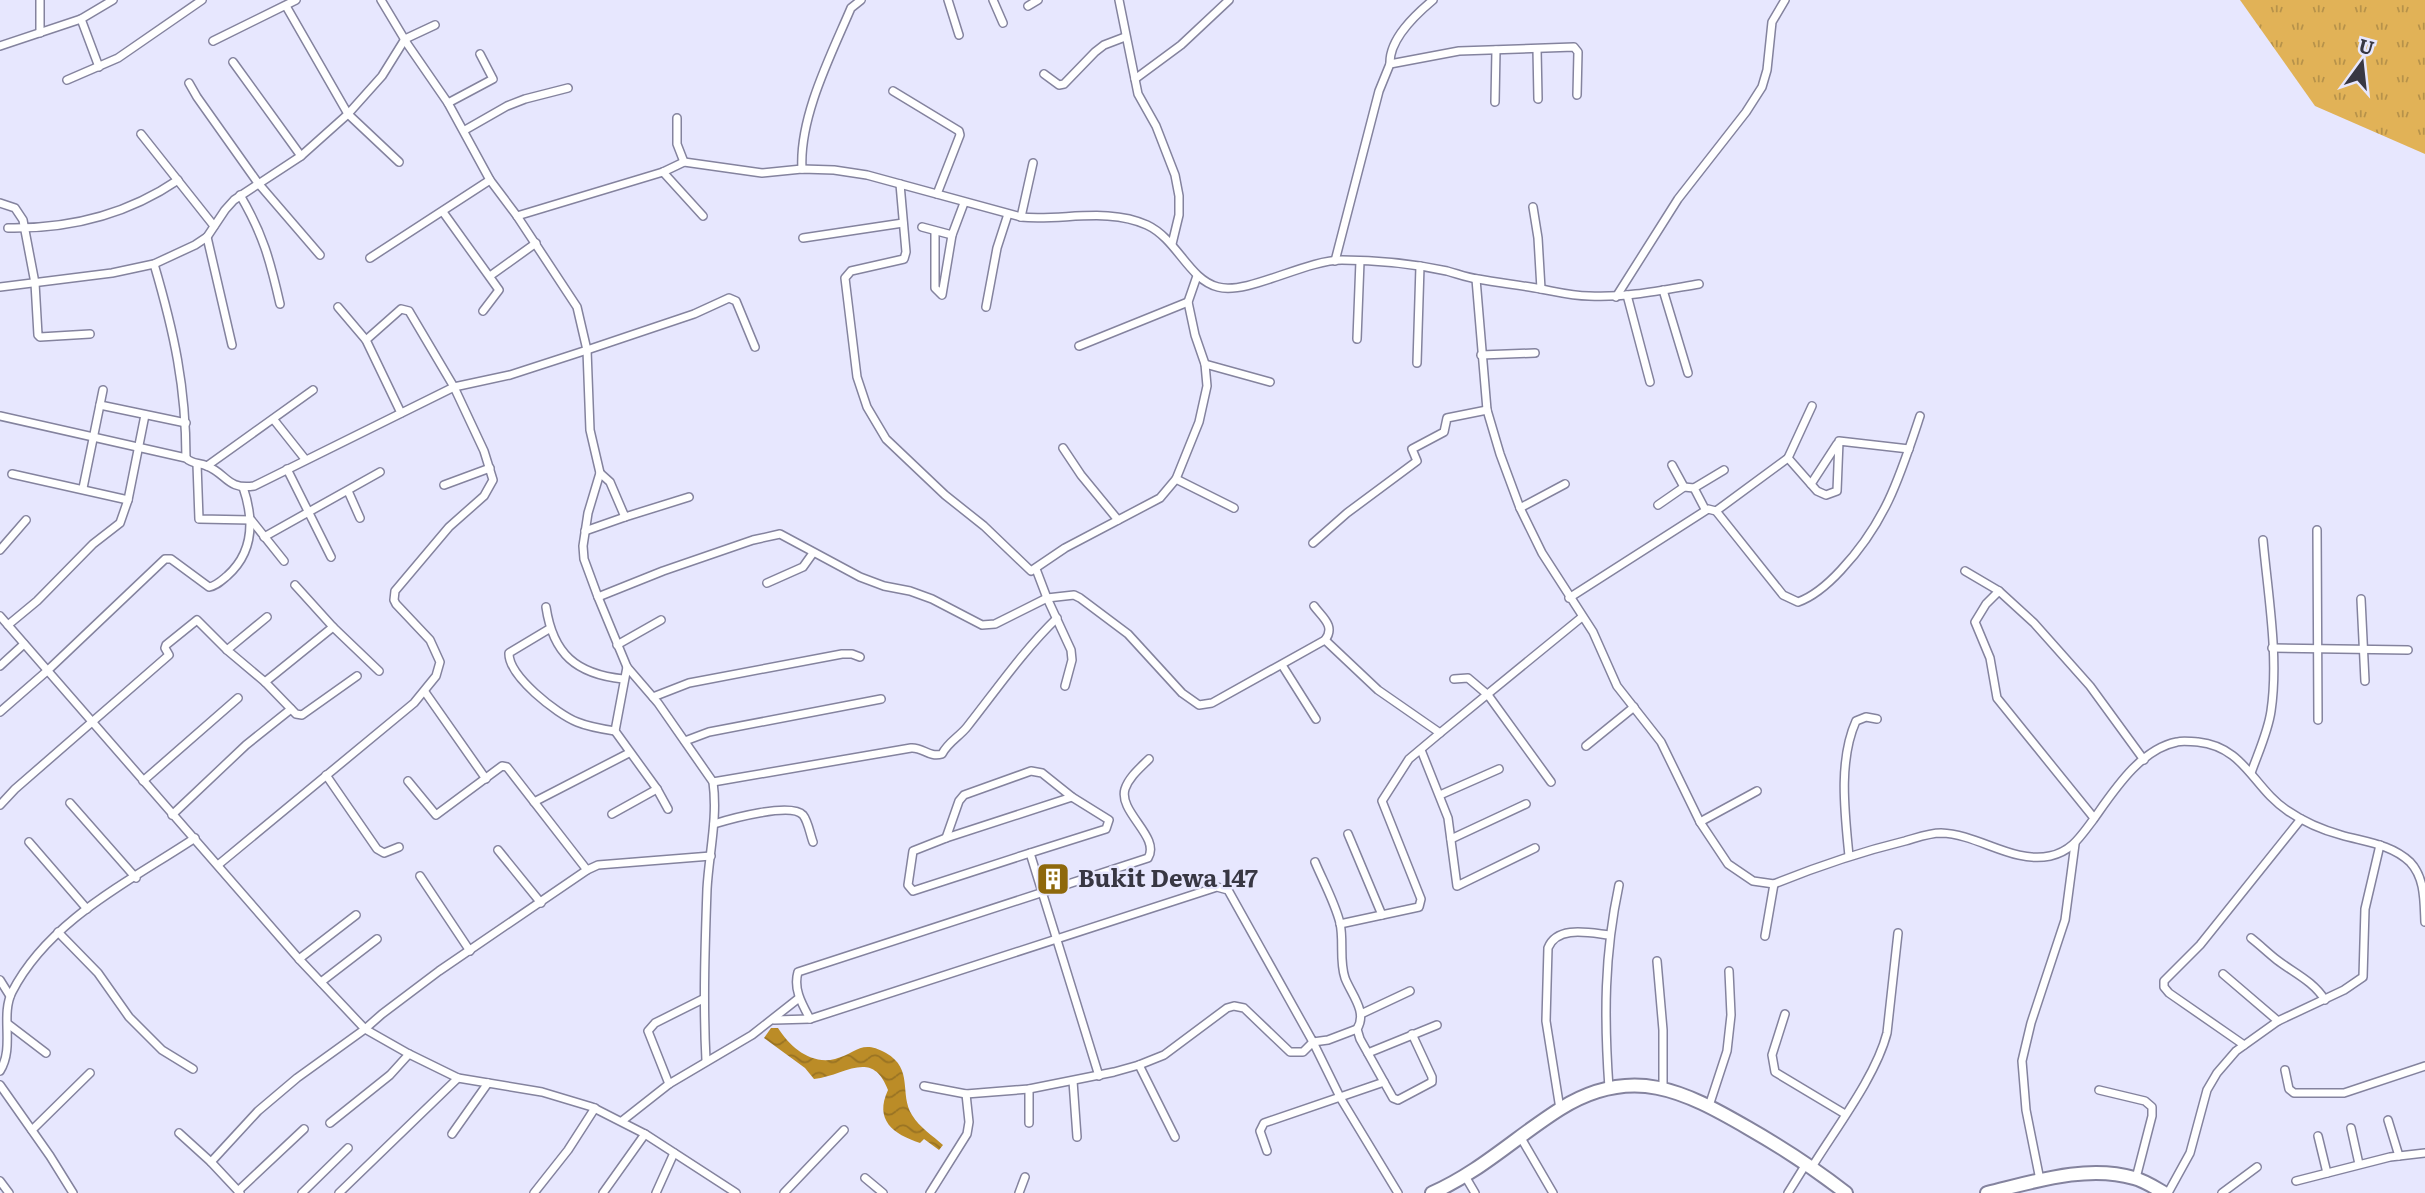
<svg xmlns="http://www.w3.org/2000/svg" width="2425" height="1193" viewBox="0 0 2425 1193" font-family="Literata,serif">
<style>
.grass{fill:url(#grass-tufts)}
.water{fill:url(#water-waves)}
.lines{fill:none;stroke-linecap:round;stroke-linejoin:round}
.street-casing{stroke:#84839e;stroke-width:10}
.highway-casing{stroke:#84839e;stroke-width:16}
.street{stroke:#fff;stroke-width:7}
.highway{stroke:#fff;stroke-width:12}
.labels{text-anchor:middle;stroke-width:5;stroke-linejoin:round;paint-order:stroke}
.poi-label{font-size:24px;font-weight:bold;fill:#383743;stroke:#e7e7fe;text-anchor:start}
</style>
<defs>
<pattern id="grass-tufts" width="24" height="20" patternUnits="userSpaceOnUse" patternTransform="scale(1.75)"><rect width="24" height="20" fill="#e1b257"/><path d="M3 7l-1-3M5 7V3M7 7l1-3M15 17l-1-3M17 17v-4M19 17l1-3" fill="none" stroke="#b7924a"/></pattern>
<pattern id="water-waves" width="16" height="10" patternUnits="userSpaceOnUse" patternTransform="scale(1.75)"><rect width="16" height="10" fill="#bb8c27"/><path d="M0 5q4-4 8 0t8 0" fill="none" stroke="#997323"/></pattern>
</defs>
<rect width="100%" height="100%" fill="#e7e7fe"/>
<polygon class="grass" points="2240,0 2425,0 2425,154 2315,106"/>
<path class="water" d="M771 1028H778C790 1047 811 1065 835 1059 857 1053 861 1039 886 1053 914 1069 899 1094 912 1115 920 1128 933 1136 943 1145L939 1150 924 1139 920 1143C893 1134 874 1120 888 1090 872 1048 845 1076 814 1079L805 1068 764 1038Z"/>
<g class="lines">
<defs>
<g id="street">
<path d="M381 0 408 45 448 103 490 180 517 216 577 307 587 350 590 430 600 473 588 513 583 546 584 559 598 597 663 571 753 540 780 534 860 577 884 586 910 591 932 599 982 625 995 624 1047 598 1074 595 1080 598 1128 634 1182 693 1199 705 1212 703 1325 640C1336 626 1322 617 1314 606"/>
<polyline points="948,0 959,35"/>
<polyline points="993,0 1003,23"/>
<polyline points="1119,0 1138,94 1156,126 1175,175 1179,196 1179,215 1172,244"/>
<polyline points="286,6 348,114 399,162"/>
<polyline points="1028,6 1038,0"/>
<polyline points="81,19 99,67"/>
<polyline points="40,33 40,0"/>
<polyline points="213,41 296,0"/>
<polyline points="0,46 81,19 113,0"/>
<polyline points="1537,49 1538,99"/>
<polyline points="233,62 301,156"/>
<path d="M1390 64C1389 39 1415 15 1433 0"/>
<polyline points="1044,74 1059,85 1064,84 1095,52 1104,45 1125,37"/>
<polyline points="1135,79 1181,45 1229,0"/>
<polyline points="67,80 118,58 202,0"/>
<polyline points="189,83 197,97 258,183 320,255"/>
<polyline points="893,91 959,131 960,135 937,194"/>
<polyline points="1495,102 1496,50"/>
<polyline points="448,103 493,79 480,54"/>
<polyline points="677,118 677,144 684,162"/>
<polyline points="465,130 507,106 525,99 568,88"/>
<polyline points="141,134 214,226"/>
<path d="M802 169C799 117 831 55 851 8L861 0"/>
<polyline points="663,172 703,216"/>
<polyline points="900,184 906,252 904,259 851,271 845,278 857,377 867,407 886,439 945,495 984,526 1031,571 1065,548 1160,498 1176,479 1199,422 1207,386 1205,364 1195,335 1188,302 1197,276"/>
<path d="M240 195C263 234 270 260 280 304"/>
<polyline points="0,203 15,208 23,220 35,283 38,335 40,337 90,334"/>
<polyline points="1533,207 1538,238 1541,289"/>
<polyline points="443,212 499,290 483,311"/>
<path d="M517 216 663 172 684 162 762 173 802 169 834 170 867 175 1021 217C1062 221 1108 207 1147 225 1177 239 1189 280 1218 287 1248 295 1305 260 1342 260 1376 260 1414 264 1447 271 1458 274 1468 278 1478 279 1499 283 1520 285 1541 289 1557 292 1573 296 1589 296 1626 298 1663 290 1699 284"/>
<polyline points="1021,217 1033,163"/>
<polyline points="922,227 952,235"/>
<path d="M8 228C69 229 128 214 178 180"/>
<polyline points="935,232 935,288 942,295 952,235 964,203"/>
<polyline points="207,237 232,345"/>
<polyline points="803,238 903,223"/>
<polyline points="370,258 490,180"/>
<polyline points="1335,261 1379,91 1390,64 1459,51 1574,47 1578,52 1577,95"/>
<path d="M154 264C174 332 186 387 186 458"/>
<polyline points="490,276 536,243"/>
<path d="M1476 279 1487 410 1500 454 1520 508 1542 553 1593 632 1617 686 1661 742 1700 822 1728 864 1753 881 1774 884C1816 867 1860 852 1905 841 1916 838 1929 833 1941 833 1978 834 2013 864 2050 856 2072 851 2080 837 2093 820 2113 792 2140 749 2177 742 2184 740 2191 742 2198 742 2245 747 2253 788 2288 811 2304 822 2323 830 2341 835 2365 842 2391 844 2410 862 2425 878 2424 900 2425 922"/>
<polyline points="0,287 112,273 154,264 195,245 207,237 225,210 234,200 301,156 348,114 382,76 405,39 435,25"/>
<polyline points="1663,290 1688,373"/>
<polyline points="1627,295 1650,382"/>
<polyline points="1616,297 1678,199 1746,112 1762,87 1767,70 1772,22 1785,0"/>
<polyline points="338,307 366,340 401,413"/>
<polyline points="986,307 997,248 1008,214"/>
<polyline points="1357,339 1360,261"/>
<polyline points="1079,346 1188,302"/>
<polyline points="1481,355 1535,353"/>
<polyline points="1417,363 1420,266"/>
<polyline points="1205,364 1270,382"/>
<polyline points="100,405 186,423"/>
<path d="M0 416 186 458C193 465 199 462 207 466 227 474 227 490 254 486L454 387 510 375 587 350 694 314 729 298 736 301 755 347"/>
<polyline points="274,420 305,459"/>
<polyline points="1063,448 1081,475 1118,520"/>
<polyline points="1788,458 1812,406"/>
<polyline points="197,464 199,519 251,520"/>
<polyline points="1672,465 1684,487"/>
<polyline points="207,466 313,390"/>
<polyline points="287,469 331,557"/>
<polyline points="600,473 610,482 625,517 689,497"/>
<polyline points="12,474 128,500"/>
<polyline points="1176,479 1234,508"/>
<polyline points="1811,484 1837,444"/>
<polyline points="444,485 490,468"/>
<polyline points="83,488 103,390"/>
<polyline points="348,491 360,518"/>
<polyline points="1658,505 1684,487 1694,488"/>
<polyline points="1520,508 1565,484"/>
<polyline points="1705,509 1694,488 1724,470"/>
<polyline points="1716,511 1788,458 1817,491 1826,495 1837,491 1839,441 1909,449"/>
<polyline points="252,521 284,561"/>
<polyline points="2317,530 2318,720"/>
<polyline points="585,531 625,517"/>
<polyline points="264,537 380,472"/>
<polyline points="1313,543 1347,513 1417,461 1412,449 1444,432 1447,418 1487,410"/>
<polyline points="0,550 26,520"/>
<polyline points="1036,569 1047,598 1071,650 1072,660 1065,686"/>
<polyline points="1965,571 1999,591 2034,623 2090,686 2144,760"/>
<polyline points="767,583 803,567 813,553"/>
<polyline points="1999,591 1986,604 1975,622 1990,658 1997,698 2094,818"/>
<path d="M598 597 627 667 658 703 713 782C718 818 709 853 707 889 705 946 703 1003 706 1060"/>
<path d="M1569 598 1708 509 1716 511 1783 595 1798 602C1815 596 1829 583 1841 570 1886 522 1900 476 1920 416"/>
<polyline points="2361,599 2365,681"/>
<path d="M546 607C553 654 576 674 623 679"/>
<polyline points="0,616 299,959 365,1029 409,1054 458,1078 542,1092 592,1107 645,1134 736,1193"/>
<polyline points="267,617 227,650 265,682 296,714 302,715 357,676"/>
<polyline points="8,625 37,601 93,544 120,523 128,500 145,415"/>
<polyline points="333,627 379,671"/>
<path d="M549 629 509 653C508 676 557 714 577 722 589 727 602 729 615 731"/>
<polyline points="1325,640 1378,690 1440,733 1582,617"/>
<polyline points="617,645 661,620"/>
<polyline points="2272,648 2408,650"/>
<polyline points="1282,665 1316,719"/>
<polyline points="0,666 24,644"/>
<polyline points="1454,679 1468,678 1488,695 1551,782"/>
<polyline points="265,682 333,627 295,585"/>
<polyline points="425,692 486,779"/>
<polyline points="653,697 689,683 842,654 852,654 860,657"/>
<path d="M0 712 47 671 165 559H171L209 587C216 586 221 581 227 576 254 552 254 519 243 487"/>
<polyline points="685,741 709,732 881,699"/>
<polyline points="1586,746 1634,707"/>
<polyline points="1421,750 1448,818 1457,886 1535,848"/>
<path d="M1149 759C1140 768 1129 777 1125 789 1118 812 1161 837 1148 858L798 972C793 989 802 1004 810 1019L1217 887 1228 890 1313 1042 1328 1040 1357 1029"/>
<path d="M2251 773C2258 753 2268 732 2271 711 2279 657 2268 595 2263 540"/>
<polyline points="326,775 377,849 384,853 399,847"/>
<polyline points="143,781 238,698"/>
<polyline points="408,781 436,815 502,766 507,767 587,870"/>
<path d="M713 782 911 748C923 747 929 758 942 754 948 742 959 737 967 727 997 689 1023 651 1057 618"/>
<polyline points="657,789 668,809"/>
<polyline points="1440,795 1499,769"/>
<polyline points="1072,797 946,838 913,851 908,885 913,891 1030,853 1099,1076"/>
<polyline points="534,802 629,753"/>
<polyline points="70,803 136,878"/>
<polyline points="0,805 15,789 169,655 165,648 166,645 197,620 227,650"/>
<polyline points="612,814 657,789 615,731 627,667"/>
<polyline points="172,815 246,745 291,709"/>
<polyline points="1700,822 1757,791"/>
<path d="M714 824C730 819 791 802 803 815 808 821 810 834 813 842"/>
<polyline points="1348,834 1382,915"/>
<polyline points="946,838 959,801 964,795 1031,771 1042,773 1072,797 1109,820 1106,829 1030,853"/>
<polyline points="1451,839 1526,804"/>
<polyline points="29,842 87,909"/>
<polyline points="498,850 541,903"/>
<path d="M1849 856C1845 814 1838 761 1856 721L1866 717 1877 719"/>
<polyline points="218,865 414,703 436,676 440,662 430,640 396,604 394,600 395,591 449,527 484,496 493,480 484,451 454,387 409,311 401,309 366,340"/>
<polyline points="420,876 470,951"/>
<polyline points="1340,924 1419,907 1421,899 1382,801 1409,759 1440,733"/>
<polyline points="58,932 98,973 129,1017 162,1050 193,1069"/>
<polyline points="1765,936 1774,884"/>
<path d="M2251 938C2260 945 2268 953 2277 960 2294 973 2313 981 2325 1000"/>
<polyline points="299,959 356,915"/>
<polyline points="1657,961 1663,1030 1663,1087"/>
<polyline points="2223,974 2278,1021"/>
<polyline points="0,980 10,996"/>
<polyline points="321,982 377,939"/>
<polyline points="1361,1014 1410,991"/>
<polyline points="1785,1014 1772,1055 1775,1072 1845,1114"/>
<polyline points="774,1020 810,1019"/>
<polyline points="8,1024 46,1053"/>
<polyline points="2244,1045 2169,993 2164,987 2164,981 2200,945 2301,819"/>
<polyline points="1368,1053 1437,1025"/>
<polyline points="1139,1065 1175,1137"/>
<polyline points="2285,1070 2289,1089 2294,1093 2344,1093 2425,1066"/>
<path d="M0 1071C15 1047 0 1016 12 992 49 920 130 881 195 838"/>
<polyline points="1073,1081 1077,1137"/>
<polyline points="1384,1082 1393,1098 1398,1100 1432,1082 1432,1077 1412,1034"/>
<polyline points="669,1084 648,1031 655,1023 703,999"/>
<polyline points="0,1085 50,1156 73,1193"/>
<polyline points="924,1086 966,1094 1029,1089 1114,1072 1139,1065 1164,1055 1227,1008 1234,1006 1244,1008 1290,1052 1303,1052 1313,1042 1341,1099 1398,1193"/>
<path d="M1609 1088C1604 1018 1604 955 1619 885"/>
<polyline points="2099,1090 2145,1101 2152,1107 2152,1116 2136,1178"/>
<polyline points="1709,1106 1727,1051 1731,1015 1729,971"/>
<path d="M1560 1109 1546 1021 1548 948C1557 925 1590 933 1609 935"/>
<polyline points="2388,1120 2399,1156"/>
<polyline points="622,1121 669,1084 752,1035 799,998"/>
<polyline points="330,1123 390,1075 409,1054"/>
<polyline points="1029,1123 1029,1089"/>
<polyline points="2351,1128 2359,1164"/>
<polyline points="32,1130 90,1073"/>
<polyline points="179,1133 211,1162 258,1111 297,1078 365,1029 382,1014 439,971 587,870 598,865 711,856"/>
<polyline points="452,1134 488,1083"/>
<polyline points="2318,1136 2327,1173"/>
<polyline points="1521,1138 1553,1193"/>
<path d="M1267 1151 1260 1131 1264 1123 1384 1082 1360 1039 1357 1029C1368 1012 1351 994 1345 978 1339 960 1344 941 1340 923 1335 903 1323 881 1315 862"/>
<polyline points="211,1162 240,1193"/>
<path d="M1812 1167C1836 1128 1876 1076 1887 1033L1898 933"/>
<polyline points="1465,1176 1475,1193"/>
<polyline points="865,1178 883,1193"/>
<polyline points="2040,1180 2026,1110 2022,1061 2031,1023 2065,920 2075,844"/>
<polyline points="0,1181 9,1193"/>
<polyline points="2296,1181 2390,1157 2425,1153"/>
<polyline points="238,1191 304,1129"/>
<polyline points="302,1193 348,1148"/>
<polyline points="339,1193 458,1078"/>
<polyline points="534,1193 568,1150 595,1108"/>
<polyline points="603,1193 645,1134"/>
<polyline points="656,1193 674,1153"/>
<polyline points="784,1193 844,1130"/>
<polyline points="930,1193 967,1134 969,1122 966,1094"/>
<polyline points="1019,1193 1025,1177"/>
<polyline points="1788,1193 1806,1164"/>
<polyline points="2168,1193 2190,1153 2207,1090 2217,1073 2236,1051 2278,1021 2344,990 2363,977 2365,909 2380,845"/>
<polyline points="2222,1193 2257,1167"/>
</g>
<g id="highway">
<path d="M1432 1193C1480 1172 1517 1136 1560 1109 1632 1064 1684 1091 1748 1128 1783 1148 1815 1169 1846 1193"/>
<path d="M1987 1193C2033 1182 2087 1164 2134 1178 2145 1181 2154 1187 2164 1193"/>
</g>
</defs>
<use href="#street" class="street-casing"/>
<use href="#highway" class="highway-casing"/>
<use href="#street" class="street"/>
<use href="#highway" class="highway"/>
</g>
<defs>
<symbol id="building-square" viewBox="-11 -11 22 22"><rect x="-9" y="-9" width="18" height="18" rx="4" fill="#8e680c" stroke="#e7e7fe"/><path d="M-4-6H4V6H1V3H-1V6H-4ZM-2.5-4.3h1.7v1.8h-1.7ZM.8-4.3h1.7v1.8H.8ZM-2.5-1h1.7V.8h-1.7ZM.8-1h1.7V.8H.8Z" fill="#fff"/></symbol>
</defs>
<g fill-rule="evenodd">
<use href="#building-square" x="1034" y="860" width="38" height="38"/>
</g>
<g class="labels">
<g class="poi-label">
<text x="1078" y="887">Bukit Dewa 147</text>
</g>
</g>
<g transform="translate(2362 63) rotate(15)" stroke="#e7e7fe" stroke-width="5" paint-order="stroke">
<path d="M0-5L12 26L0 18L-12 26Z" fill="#383743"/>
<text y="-10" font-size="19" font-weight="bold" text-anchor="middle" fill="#383743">U</text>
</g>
</svg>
